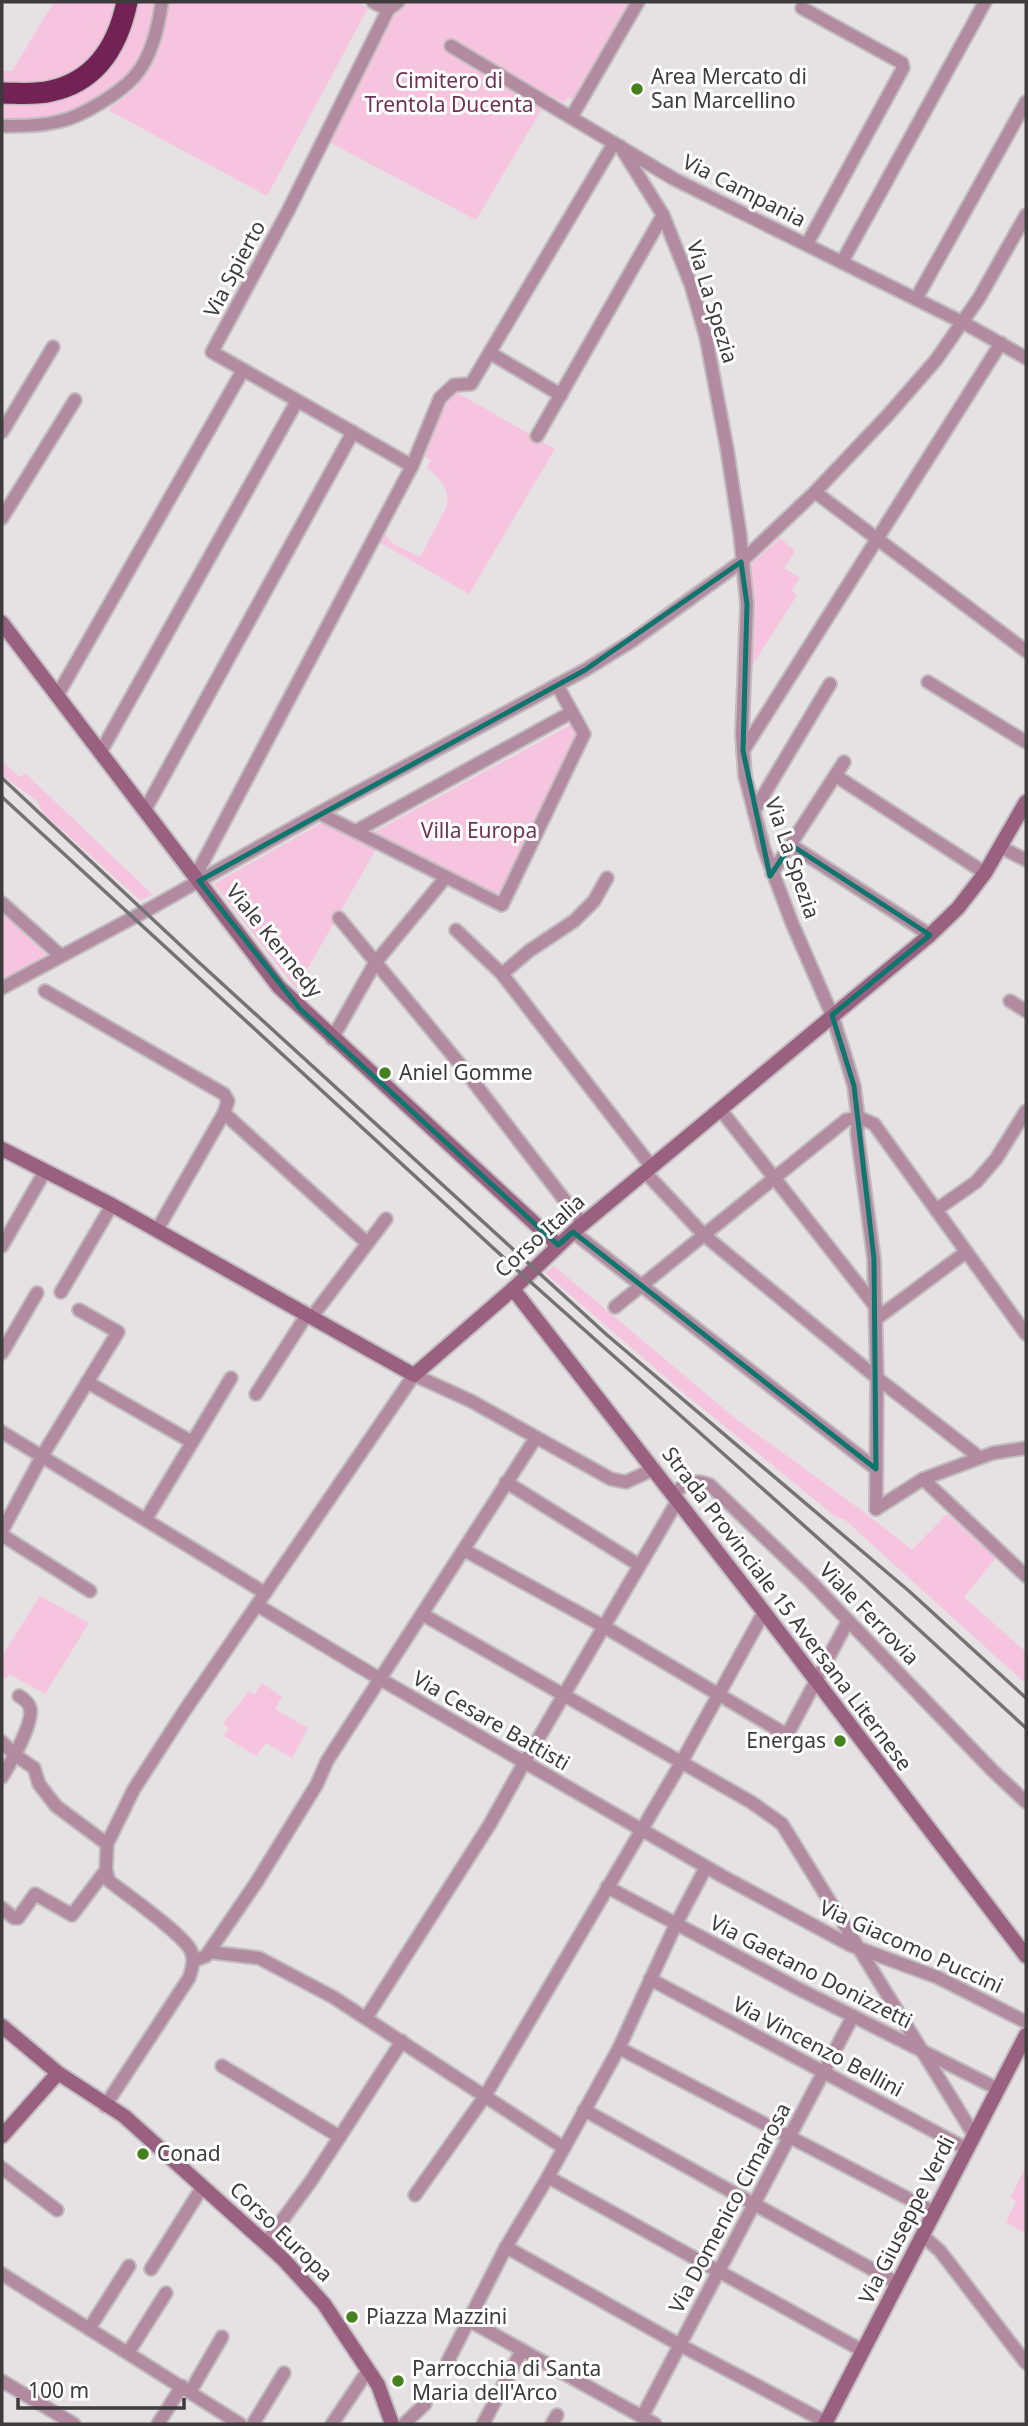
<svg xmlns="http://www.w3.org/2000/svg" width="1028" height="2426" viewBox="0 0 1028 2426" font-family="'Noto Sans',sans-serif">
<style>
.green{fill:#f6c4de}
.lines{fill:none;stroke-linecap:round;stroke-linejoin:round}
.street-casing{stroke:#c1bcbe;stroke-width:16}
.secondary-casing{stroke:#c1bcbe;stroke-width:18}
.highway-casing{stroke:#c1bcbe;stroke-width:24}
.street{stroke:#b38ba0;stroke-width:12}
.secondary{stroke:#9a6080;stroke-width:14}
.highway{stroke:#732255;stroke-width:21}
.rail{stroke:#757274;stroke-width:3.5}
.marked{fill:none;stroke:#0f766e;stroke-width:5;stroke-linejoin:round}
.poi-dot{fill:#45811e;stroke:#fff;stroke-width:2.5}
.labels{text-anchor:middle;stroke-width:6;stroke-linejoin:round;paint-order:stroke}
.poi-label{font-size:21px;fill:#3d3b3c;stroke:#fff;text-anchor:start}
.park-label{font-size:21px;fill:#6f3256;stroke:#fff}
.street-label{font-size:21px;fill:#3d3b3c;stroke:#fff}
</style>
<rect width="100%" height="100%" fill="#e6e1e3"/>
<g class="green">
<path d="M54 2H118C117 16 111 25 105 38 81 85 48 82 2 85V71H12Z"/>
<path d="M133 2H158C154 19 150 37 144 53 131 85 83 114 50 119 35 122 17 121 2 121V100L69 93Z"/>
<polygon points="168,2 357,2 368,8 267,196 108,110 137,87 157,52"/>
<polygon points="404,2 630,2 573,100 568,97 564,103 550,95 476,220 327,141 390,13 396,16"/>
<path d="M453 390 555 449 469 594 379 542 384 533 392 543 420 557 447 506C450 488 440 479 427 468L431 460 422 455Z"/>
<polygon points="780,538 795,551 784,568 800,578 791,591 797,595 752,666 749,566"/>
<polygon points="572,724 579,736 501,897 374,832"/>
<polygon points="2,761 19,777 26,774 153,895 140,900 44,814 37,801 2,775"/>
<polygon points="323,822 376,849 296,989 214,884"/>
<polygon points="2,913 47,955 2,980"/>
<polygon points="554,1266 735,1418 864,1512 912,1550 947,1514 996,1558 964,1597 1026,1652 1026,1684 844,1519 836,1517 685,1394 545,1273"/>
<polygon points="40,1596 89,1623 45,1694 9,1674 7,1678 2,1676 2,1656"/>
<polygon points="262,1683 282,1697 275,1709 308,1728 292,1758 266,1743 256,1756 224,1736 229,1728 223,1724 249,1691 254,1695"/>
<polygon points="1026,2166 1026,2234 1006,2222 1016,2201 1010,2198"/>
</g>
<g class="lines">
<defs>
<g id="street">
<polyline points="373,2 388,10"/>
<polyline points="398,2 388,10 288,211 212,352 412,466"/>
<polyline points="802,8 902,63 903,68 807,244"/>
<polyline points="451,46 674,179 964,323 1026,358"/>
<polyline points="572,116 638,2"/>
<path d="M2 126C22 126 41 126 61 121 82 116 120 93 134 77 152 57 158 27 162 2"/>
<polyline points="620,146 663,215 691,285 706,337 727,449 740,534 747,604 742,735 745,776 764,849 792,923 832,1015 847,1062 854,1086 858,1117 857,1133 874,1259 877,1378 876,1509"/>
<polyline points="842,262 985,2"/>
<polyline points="916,299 1026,102"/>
<polyline points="490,353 561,395"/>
<polyline points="2,432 53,347"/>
<polyline points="537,436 663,215"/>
<polyline points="815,492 1026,651"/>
<polyline points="2,518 75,400"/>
<polyline points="928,682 1026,742"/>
<polyline points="57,696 243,370"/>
<polyline points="743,751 1001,343"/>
<polyline points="100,753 297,401"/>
<polyline points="836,776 985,873"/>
<polyline points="145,810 353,432"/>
<polyline points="754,811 830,684"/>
<polyline points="319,813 502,905 584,734 557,685"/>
<polyline points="356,831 572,712"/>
<polyline points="791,845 930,935"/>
<polyline points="1000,847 1026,860"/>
<polyline points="772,873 844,762"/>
<polyline points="195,877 412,466 440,398 454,385 471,384 614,143"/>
<polyline points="2,903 61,956"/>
<polyline points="339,918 459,1063 583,1224"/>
<polyline points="456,930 502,974 651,1166"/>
<polyline points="502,974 529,951 574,921 594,901 607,878"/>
<polyline points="2,988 151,908 319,813 585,670 632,641 741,562 815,492 888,415 936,360 979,298 1026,215"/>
<polyline points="45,991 224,1094 228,1101 224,1113 157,1230"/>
<polyline points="1010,1001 1026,1011"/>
<polyline points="332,1039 375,963 446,877"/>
<polyline points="720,1109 876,1307"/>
<polyline points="224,1113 366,1242"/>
<polyline points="645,1172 704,1235 877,1378 979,1457"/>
<polyline points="936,1210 976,1182 996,1159 1026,1111"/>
<polyline points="573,1232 876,1469"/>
<polyline points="2,1246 45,1171"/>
<polyline points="61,1292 112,1205"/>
<polyline points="615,1307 846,1120 858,1117 874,1124 1026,1334"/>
<polyline points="311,1318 386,1219"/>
<polyline points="876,1319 966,1252"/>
<polyline points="2,1353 37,1293"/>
<polyline points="87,1382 192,1442"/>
<polyline points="256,1394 306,1316"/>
<polyline points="2,1432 265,1593"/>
<polyline points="923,1479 1026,1576"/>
<polyline points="506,1482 639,1565"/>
<path d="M673 1493C686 1484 694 1478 710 1485L810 1581 992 1770 1026 1802"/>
<polyline points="876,1509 923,1479 993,1453 1026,1448"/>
<polyline points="146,1519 231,1378"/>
<polyline points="2,1531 42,1456 118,1332 79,1310"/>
<polyline points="2,1535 90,1591"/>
<polyline points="464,1550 603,1626 787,1735 848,1621"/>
<polyline points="257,1605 380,1679 722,1876 850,1945 937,1977 1026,2022"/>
<polyline points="422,1614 751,1802 782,1824 974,2135"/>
<polyline points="2,1742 15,1755 34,1768 39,1784 56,1806 107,1844"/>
<path d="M2 1777C10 1764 34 1723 30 1708 29 1703 24 1699 19 1696"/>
<polyline points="607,1887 797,1988 998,2089"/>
<polyline points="2,1908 14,1918 18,1918 35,1894 72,1915 106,1870"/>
<polyline points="209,1952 259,1958 333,1997 564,2148"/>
<polyline points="193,1961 206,1956 256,1883 317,1784 327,1761 535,1439"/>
<polyline points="650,1979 967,2149"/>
<polyline points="366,2018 490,1824 524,1763 678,1500"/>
<polyline points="619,2048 934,2212"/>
<polyline points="222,2066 340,2137"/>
<path d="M105 2106 189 1978C192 1969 195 1960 191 1951 184 1935 126 1894 109 1881L106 1870 107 1844 134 1789 183 1713 414 1375 471 1401 611 1479 626 1482 654 1469"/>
<polyline points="584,2110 897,2283"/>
<polyline points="2,2168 57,2210"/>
<polyline points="548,2177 863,2351"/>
<polyline points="415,2195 485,2096 681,1763 764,1612"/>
<polyline points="922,2235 940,2251 1026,2363"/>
<polyline points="270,2247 270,2237 311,2181 402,2041"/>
<polyline points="506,2247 680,2345 826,2422"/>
<polyline points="151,2269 203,2186"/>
<polyline points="2,2274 240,2424"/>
<polyline points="468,2320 655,2424"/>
<polyline points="89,2329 129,2266"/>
<polyline points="128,2353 166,2293"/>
<polyline points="448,2361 506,2247 548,2177 619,2048 676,1924 706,1867"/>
<polyline points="2,2381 74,2424"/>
<polyline points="190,2392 222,2337"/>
<polyline points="642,2417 853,2016"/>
<polyline points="158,2424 182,2386"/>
<polyline points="253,2424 284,2373"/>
<polyline points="332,2424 367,2372"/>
<polyline points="404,2424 425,2404"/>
<polyline points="483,2424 522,2350"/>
<polyline points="552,2424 557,2415"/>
</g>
<g id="secondary">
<polyline points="2,623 279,987 558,1245"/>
<polyline points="2,1149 112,1205 414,1375 513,1289 573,1232 930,935 958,908 985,873 1026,802"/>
<polyline points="513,1289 764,1612 1026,1956"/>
<polyline points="2,2026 58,2073 124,2116 283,2259 324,2304 378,2385 392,2424"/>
<polyline points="2,2136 58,2073"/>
<polyline points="825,2424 1026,2035"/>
</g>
<path id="highway" d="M2 93C17 93 36 95 51 91 97 81 118 45 127 2"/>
</defs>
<use href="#street" class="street-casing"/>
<use href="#secondary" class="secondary-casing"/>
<use href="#highway" class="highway-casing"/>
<use href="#street" class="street"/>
<use href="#secondary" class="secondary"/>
<use href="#highway" class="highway"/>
<g class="rail">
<polyline points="2,778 193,957 607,1335 909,1591 1026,1698"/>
<polyline points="2,797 516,1269 865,1580 1026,1728"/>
</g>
</g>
<path class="marked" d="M741 562 747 604 743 751 770 876 791 845 930 935 832 1015 854 1086 874 1259 876 1469 573 1232 558 1245 300 1009 199 881 585 670Z"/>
<g class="poi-dot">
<circle cx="637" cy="89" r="7"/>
<circle cx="385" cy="1073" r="7"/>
<circle cx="840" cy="1741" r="7"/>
<circle cx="143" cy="2154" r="7"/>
<circle cx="352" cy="2317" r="7"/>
<circle cx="398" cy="2381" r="7"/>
</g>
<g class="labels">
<g class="poi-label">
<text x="651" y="84">Area Mercato di<tspan x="651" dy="24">San Marcellino</tspan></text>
<text x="399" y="1080">Aniel Gomme</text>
<text x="826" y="1748" text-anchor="end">Energas</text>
<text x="157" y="2161">Conad</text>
<text x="366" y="2324">Piazza Mazzini</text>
<text x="412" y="2376">Parrocchia di Santa<tspan x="412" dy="24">Maria dell'Arco</tspan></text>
</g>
<g class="park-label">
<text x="449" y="88">Cimitero di<tspan x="449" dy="24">Trentola Ducenta</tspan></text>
<text x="479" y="838">Villa Europa</text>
</g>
<g class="street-label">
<text transform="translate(744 191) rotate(27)" y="7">Via Campania</text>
<text transform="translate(235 269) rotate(-62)" y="7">Via Spierto</text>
<text transform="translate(712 302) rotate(73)" y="7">Via La Spezia</text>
<text transform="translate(792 858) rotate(71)" y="7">Via La Spezia</text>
<text transform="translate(274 941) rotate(51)" y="7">Viale Kennedy</text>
<text transform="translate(540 1236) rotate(-42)" y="7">Corso Italia</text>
<text transform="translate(787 1609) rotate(53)" y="7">Strada Provinciale 15 Aversana Liternese</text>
<text transform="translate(869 1614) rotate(46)" y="7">Viale Ferrovia</text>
<text transform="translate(491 1721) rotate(30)" y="7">Via Cesare Battisti</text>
<text transform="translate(911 1947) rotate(24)" y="7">Via Giacomo Puccini</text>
<text transform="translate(811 1972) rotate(27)" y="7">Via Gaetano Donizzetti</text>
<text transform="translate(818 2047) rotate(28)" y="7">Via Vincenzo Bellini</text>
<text transform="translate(730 2208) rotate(-62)" y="7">Via Domenico Cimarosa</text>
<text transform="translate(907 2220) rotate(-63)" y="7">Via Giuseppe Verdi</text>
<text transform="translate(281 2232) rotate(44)" y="7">Corso Europa</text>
</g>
</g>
<rect width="1028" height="2426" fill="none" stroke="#3d3b3c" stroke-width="7"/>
<path d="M18 2398v10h166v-10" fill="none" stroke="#3d3b3c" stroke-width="3.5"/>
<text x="28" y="2398" font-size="21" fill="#3d3b3c" stroke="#ffffff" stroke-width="5" paint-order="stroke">100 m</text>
</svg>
